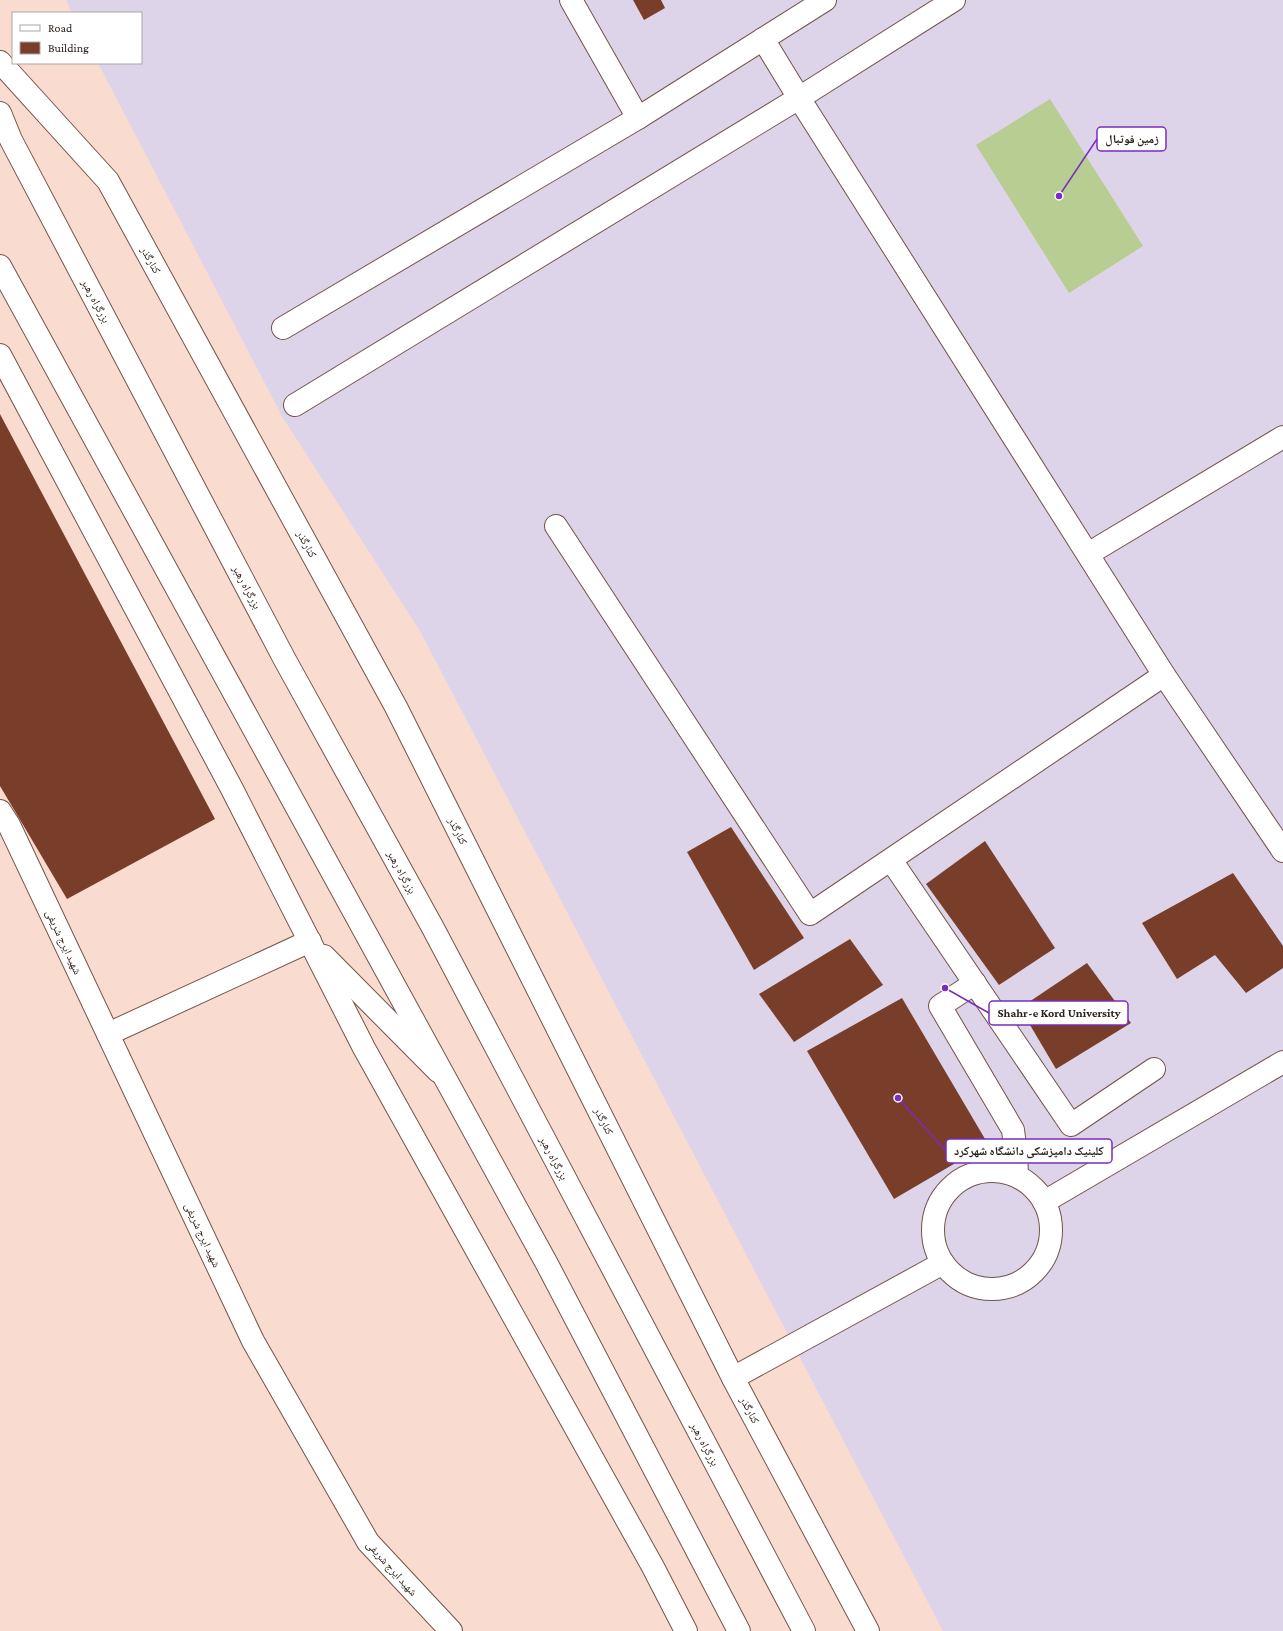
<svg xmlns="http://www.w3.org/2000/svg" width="1283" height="1631" viewBox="0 0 1283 1631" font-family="'Crimson Pro','Noto Naskh Arabic',serif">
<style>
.education{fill:#ddd4e9}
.grass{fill:#b8cd91}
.building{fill:#793e29}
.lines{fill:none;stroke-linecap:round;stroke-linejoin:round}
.minor-casing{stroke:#745348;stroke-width:24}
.major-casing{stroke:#745348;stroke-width:24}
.highway-casing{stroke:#745348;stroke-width:24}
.minor{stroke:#fff;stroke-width:22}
.major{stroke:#fff;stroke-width:22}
.highway{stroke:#fff;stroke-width:22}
.labels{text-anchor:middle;stroke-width:4;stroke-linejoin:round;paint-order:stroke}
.street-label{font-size:11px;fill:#2e201b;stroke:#fff}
.leader{fill:none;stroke:#7b2cbf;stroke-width:1.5}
.callout-dot{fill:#7b2cbf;stroke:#fff;stroke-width:1.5}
.callout{fill:#fff;stroke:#7b2cbf;stroke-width:1.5}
.callout-label{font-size:12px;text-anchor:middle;font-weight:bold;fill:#2e201b}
</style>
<rect width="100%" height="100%" fill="#fadbd0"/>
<polygon class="education" points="66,0 1283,0 1283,1631 943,1631 420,631 283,418 98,63 141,63 141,13 72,13"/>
<polygon class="grass" points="1050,99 1143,246 1069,293 976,145"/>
<g class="building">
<polygon points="633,0 661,0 665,8 644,20"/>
<polygon points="0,414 215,819 67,899 0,786"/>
<polygon points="731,827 804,938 754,970 687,852"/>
<polygon points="985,841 1055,948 999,985 926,884"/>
<polygon points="1233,873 1283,946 1283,968 1246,993 1215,955 1177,979 1142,923"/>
<polygon points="850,939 883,985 794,1042 759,994"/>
<polygon points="1087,963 1131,1023 1056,1069 1020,1008"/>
<polygon points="902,998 988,1144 894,1199 807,1051"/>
</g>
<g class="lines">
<defs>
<g id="minor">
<polyline points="571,0 638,118"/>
<polyline points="763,39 799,98 1164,675 1283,851"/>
<polyline points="283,328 638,118 825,0"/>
<polyline points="295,405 799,98 954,0"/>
<polyline points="556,526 810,914 1164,675"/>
<polyline points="1088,554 1283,437"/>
<polyline points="0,811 9,825 253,1341 368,1542 451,1631"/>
<polyline points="891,860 1071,1125 1154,1069"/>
<polyline points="975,983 940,1006 1013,1130 1016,1153 1017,1176"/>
<polyline points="108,1034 310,941"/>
<circle cx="992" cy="1230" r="59"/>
<polyline points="1044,1202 1283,1062"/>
<polyline points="733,1378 943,1263"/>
</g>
<g id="major">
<polyline points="0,62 108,181 396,707 733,1378 868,1631"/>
<polyline points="0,355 232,789 364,1048 653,1567 686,1631"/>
<polyline points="324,956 438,1071"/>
</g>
<g id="highway">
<polyline points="0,113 11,140 285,660 433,928 804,1631"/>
<polyline points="0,266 547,1264 739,1631"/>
</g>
</defs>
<use href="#minor" class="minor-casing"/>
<use href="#major" class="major-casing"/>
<use href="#highway" class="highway-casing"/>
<use href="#minor" class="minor"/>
<use href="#major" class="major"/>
<use href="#highway" class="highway"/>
</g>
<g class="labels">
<g class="street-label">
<text transform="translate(151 260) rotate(61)" y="4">کنارگذر</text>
<text transform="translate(96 301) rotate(62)" y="4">بزرگراه رهبر</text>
<text transform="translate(307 544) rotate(61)" y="4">کنارگذر</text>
<text transform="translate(247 587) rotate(62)" y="4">بزرگراه رهبر</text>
<text transform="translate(458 831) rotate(63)" y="4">کنارگذر</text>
<text transform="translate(402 872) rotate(61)" y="4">بزرگراه رهبر</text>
<text transform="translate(64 942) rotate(65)" y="4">شهید ایرج شریفی</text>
<text transform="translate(604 1121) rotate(63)" y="4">کنارگذر</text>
<text transform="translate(554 1158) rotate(62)" y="4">بزرگراه رهبر</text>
<text transform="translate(203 1235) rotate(65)" y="4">شهید ایرج شریفی</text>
<text transform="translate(750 1410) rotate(62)" y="4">کنارگذر</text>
<text transform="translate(705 1444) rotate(62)" y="4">بزرگراه رهبر</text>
<text transform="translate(392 1568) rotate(48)" y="4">شهید ایرج شریفی</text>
</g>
</g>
<path class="leader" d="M1059 196L1097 139M945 988L989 1013M898 1098L946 1151"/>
<g class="callout-dot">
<circle cx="1059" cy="196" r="4"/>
<circle cx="945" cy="988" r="4"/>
<circle cx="898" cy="1098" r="4"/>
</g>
<g class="callout">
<rect x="1097" y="127" width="69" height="24" rx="4"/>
<rect x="989" y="1001" width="139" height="24" rx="4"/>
<rect x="946" y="1139" width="166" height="24" rx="4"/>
</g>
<g class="callout-label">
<text x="1132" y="143">زمین فوتبال</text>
<text x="1059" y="1017">Shahr-e Kord University</text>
<text x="1029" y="1155">کلینیک دامپزشکی دانشگاه شهرکرد</text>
</g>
<rect x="12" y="12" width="130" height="52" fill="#ffffff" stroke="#aba6a4"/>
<rect x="20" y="25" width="20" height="6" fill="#ffffff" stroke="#aba6a4"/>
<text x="48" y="32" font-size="12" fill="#2e201b">Road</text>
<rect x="20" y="42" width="20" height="12" fill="#793e29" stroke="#aba6a4"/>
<text x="48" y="52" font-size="12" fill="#2e201b">Building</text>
</svg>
